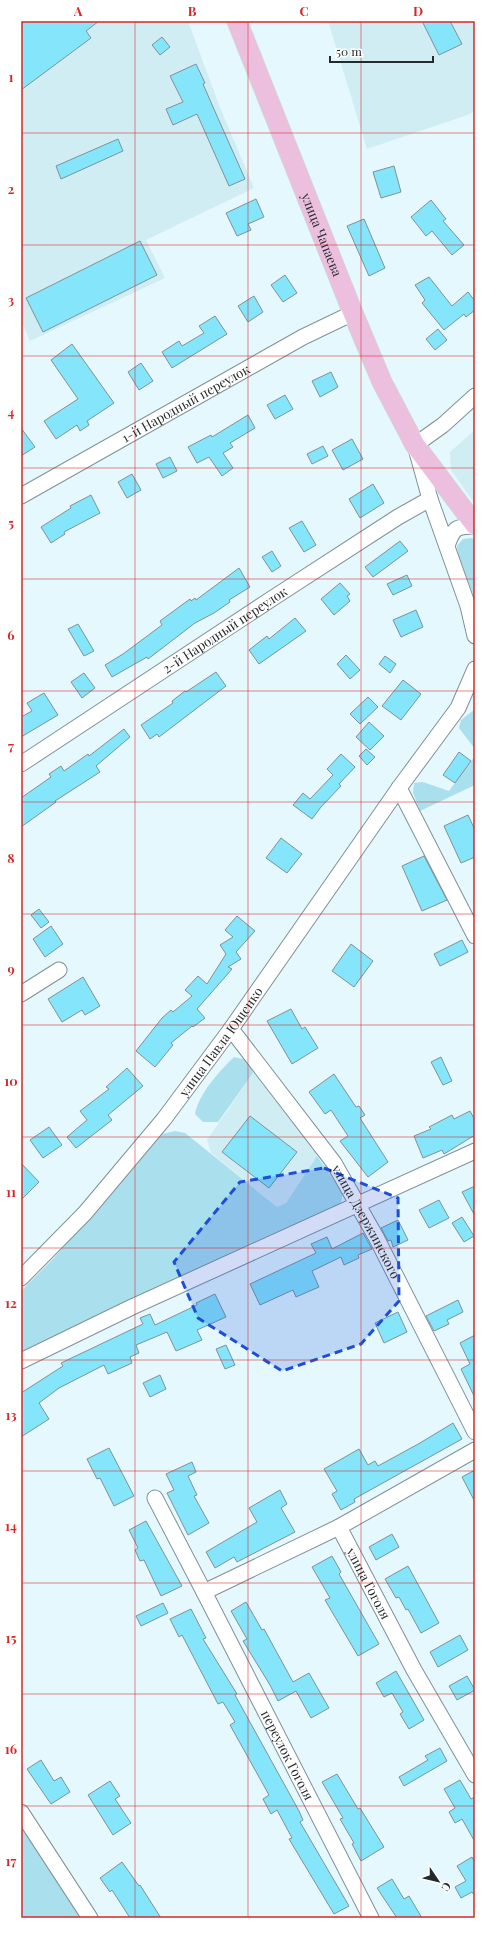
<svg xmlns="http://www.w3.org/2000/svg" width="496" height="1939" viewBox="0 0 496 1939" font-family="'Playfair Display',serif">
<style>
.built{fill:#d1edf4}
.green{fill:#aae0ee}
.building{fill:#85e5fb;stroke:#809297}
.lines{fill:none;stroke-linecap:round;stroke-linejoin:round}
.minor-casing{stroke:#809297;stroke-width:17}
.major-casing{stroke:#d3d4d5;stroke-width:21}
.minor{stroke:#fff;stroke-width:15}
.major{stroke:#ecbfdf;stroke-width:19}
.marked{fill:#1d4ed8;fill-opacity:0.2;stroke:#1d4ed8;stroke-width:3;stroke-dasharray:8 5;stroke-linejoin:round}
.grid{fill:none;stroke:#d62828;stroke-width:1;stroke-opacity:0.55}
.labels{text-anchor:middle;stroke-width:3;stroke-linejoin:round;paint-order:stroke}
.street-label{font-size:13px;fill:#232a2c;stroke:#fff}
.neatline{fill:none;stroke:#d62828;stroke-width:1.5}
.grid-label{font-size:13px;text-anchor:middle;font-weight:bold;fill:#d62828}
</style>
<rect width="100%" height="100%" fill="#e4f8fd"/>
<g class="built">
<polygon points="21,21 188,21 219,105 254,188 146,240 165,278 30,341 21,320"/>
<polygon points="328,21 475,21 475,110 470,114 367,149"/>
<polygon points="475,430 475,504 451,470 450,452"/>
<polygon points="253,1073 261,1078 314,1148 317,1156 286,1203 277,1207 211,1153 207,1140"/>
</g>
<g class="green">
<polygon points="472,538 475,541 475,599 458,556 457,546 463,539"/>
<polygon points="475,709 475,749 459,728 461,720"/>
<polygon points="475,756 475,785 420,811 413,793 414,783 423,782 449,791"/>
<path d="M234 1057 248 1060 253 1073 218 1122H203L195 1114C198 1095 220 1070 234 1057Z"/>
<polygon points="175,1131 185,1133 277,1207 286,1203 317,1156 343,1193 340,1207 275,1233 21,1355 21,1291 53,1259 162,1134"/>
<polygon points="21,1819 86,1918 21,1918"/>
</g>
<g class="building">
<polygon points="21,21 99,21 86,31 91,38 21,90"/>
<polygon points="422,21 450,21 462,44 439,55"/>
<polygon points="162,37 170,47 160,55 152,45"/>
<polygon points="196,64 205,83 203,84 213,107 245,179 229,186 197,114 173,125 166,109 183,102 170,76"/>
<polygon points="118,139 123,151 61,179 56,166"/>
<polygon points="394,166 401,192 381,198 373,172"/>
<polygon points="256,199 264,217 248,224 251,230 237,236 226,213"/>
<polygon points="431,200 446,219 443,221 464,245 452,255 432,231 426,236 411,217"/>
<polygon points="364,219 385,268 369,276 347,226"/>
<polygon points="140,241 157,275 43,332 26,298"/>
<polygon points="285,275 297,293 283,302 271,285"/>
<polygon points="429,277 452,306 468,292 475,301 475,310 466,317 464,314 444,330 422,303 425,300 415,285"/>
<polygon points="254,296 263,312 248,322 238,306"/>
<polygon points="215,316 227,334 172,368 162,352 179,341 182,346 204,333 199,326"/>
<polygon points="438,329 447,340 435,350 426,339"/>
<polygon points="72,344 114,403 87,421 89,425 80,431 77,425 56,439 44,421 78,399 51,360"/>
<polygon points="141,363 153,381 139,390 128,372"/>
<polygon points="331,372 338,387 320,397 312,381"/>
<polygon points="285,395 293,409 275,419 267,405"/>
<polygon points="248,415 255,428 230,443 233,447 223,453 233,468 222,476 209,457 197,463 188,447 211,435 212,437"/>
<polygon points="21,428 35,447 21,456"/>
<polygon points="352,439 363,459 343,470 332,450"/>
<polygon points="323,446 328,456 312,464 307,454"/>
<polygon points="170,457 177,471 163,478 156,464"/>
<polygon points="132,474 141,490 127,498 118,482"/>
<polygon points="373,484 384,503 360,518 349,499"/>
<polygon points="91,495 100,513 64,532 65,534 51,543 41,527 71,508 70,506"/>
<polygon points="302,521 316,545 304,552 289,528"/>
<polygon points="400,541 408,551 373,577 365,567"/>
<polygon points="272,551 281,566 272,572 262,557"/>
<polygon points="239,568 250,587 229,600 230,602 214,613 195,623 148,659 147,657 112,677 105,665 123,654 162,625 160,621 190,599 191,601 195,598 196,600"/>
<polygon points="407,575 412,586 393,595 387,584"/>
<polygon points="340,583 350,594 347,596 350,601 334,615 321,599"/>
<polygon points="416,610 423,627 401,637 393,620"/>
<polygon points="295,618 306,631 259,664 249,650 267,636 269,639"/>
<polygon points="78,624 94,651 84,656 68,629"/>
<polygon points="346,655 360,670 350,679 337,664"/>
<polygon points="385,656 396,664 390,673 379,664"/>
<polygon points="216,672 226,686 159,737 157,734 150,739 141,725 173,703 172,701 185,691 186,692"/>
<polygon points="84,673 95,688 82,698 71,682"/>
<polygon points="403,680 421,694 401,720 382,706"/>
<polygon points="44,693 58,715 21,737 21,717 32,711 27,703"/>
<polygon points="368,697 378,707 360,724 350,714"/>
<polygon points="369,722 384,736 370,750 356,737"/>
<polygon points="124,729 130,737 96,766 100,772 55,801 56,802 21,827 21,798 51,777 49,774 61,766 64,771 88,754 89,756"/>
<polygon points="366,749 375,757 367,765 359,756"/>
<polygon points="459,752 471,761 455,783 443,775"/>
<polygon points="341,754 355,767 339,784 341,786 321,807 312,819 293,805 303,793 310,799 333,775 327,769"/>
<polygon points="468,815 475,830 475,857 461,863 444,826"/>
<polygon points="281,838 302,854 287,873 266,858"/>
<polygon points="424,856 447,900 422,911 402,866"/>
<polygon points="39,909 49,922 41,928 31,915"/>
<polygon points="237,916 255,931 236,952 241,959 228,967 232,969 197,1009 205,1018 193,1027 192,1026 171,1043 173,1045 155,1067 136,1051 162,1018 171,1010 173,1012 192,996 185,990 198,976 207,984 226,954 220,945 233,937 225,930"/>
<polygon points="51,926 63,944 45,957 33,939"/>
<polygon points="462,940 468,952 440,966 434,954"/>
<polygon points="351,944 373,961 354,987 332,971"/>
<polygon points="83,977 100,1006 85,1015 82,1010 62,1022 48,999"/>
<polygon points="291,1009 302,1029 305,1027 318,1048 292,1064 267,1021"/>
<polygon points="441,1057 452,1081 443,1085 431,1062"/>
<polygon points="127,1068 143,1086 108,1115 112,1120 76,1148 67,1137 87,1120 80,1111 109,1089 106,1087"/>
<polygon points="334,1074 356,1107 359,1106 365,1115 360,1118 388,1162 368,1177 340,1141 348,1136 331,1110 325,1114 309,1092"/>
<polygon points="470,1111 475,1120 475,1135 444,1154 442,1150 423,1158 414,1136 431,1129 429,1127 452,1115 454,1119"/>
<polygon points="250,1116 297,1152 269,1188 222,1152"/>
<polygon points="49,1127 62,1145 43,1158 30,1140"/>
<polygon points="21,1163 39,1182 21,1200"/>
<polygon points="475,1186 475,1216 462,1192"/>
<polygon points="439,1200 449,1218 429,1228 419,1210"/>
<polygon points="462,1217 474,1236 464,1242 452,1223"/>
<polygon points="398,1220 408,1240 393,1247 391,1240 388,1241 381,1228"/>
<polygon points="363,1233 372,1249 358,1255 359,1258 344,1265 341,1257 312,1271 319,1287 296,1297 293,1290 260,1305 250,1284 316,1253 311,1244 327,1237 332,1249"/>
<polygon points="215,1294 226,1317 197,1330 202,1340 176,1351 167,1332 136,1345 139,1353 130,1357 132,1363 108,1374 104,1365 59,1388 39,1403 49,1419 21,1437 21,1393 63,1366 61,1363 143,1324 140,1318 150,1314 155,1325 197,1305 196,1303"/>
<polygon points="458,1300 463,1312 447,1320 449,1324 434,1331 426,1316"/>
<polygon points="398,1312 407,1332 384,1343 375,1323"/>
<polygon points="475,1335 475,1398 461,1369 470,1364 460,1343"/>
<polygon points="226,1345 235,1365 225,1369 216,1349"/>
<polygon points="160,1375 166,1389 150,1397 143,1383"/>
<polygon points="453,1423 462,1439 354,1499 355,1502 341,1510 332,1494 337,1491 324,1469 359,1449 368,1465 375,1461 378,1466 420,1443"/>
<polygon points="109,1448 134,1496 114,1506 100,1478 97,1479 87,1459"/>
<polygon points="192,1462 196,1472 188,1476 197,1495 194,1496 209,1523 188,1535 167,1493 174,1490 166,1474"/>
<polygon points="475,1470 475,1502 462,1477"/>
<polygon points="280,1490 287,1504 281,1508 295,1532 237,1562 234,1557 215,1568 206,1552 257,1522 249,1508"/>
<polygon points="146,1521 182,1586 161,1596 144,1560 140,1561 135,1550 138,1548 129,1530"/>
<polygon points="392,1534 399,1547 376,1560 369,1547"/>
<polygon points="332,1556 341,1572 339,1574 379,1644 358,1656 325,1600 330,1598 312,1567"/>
<polygon points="408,1566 439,1623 421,1633 408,1609 406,1610 399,1597 396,1598 385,1579"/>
<polygon points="246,1602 262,1630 264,1629 293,1682 309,1673 329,1708 311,1718 296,1691 278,1701 270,1685 243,1641 247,1639 231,1611"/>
<polygon points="163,1603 168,1613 141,1626 136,1616"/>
<polygon points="191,1609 206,1638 203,1639 237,1694 235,1695 299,1811 303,1820 300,1822 349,1906 334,1914 289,1839 292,1838 277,1810 271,1814 263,1799 269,1795 230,1725 235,1722 223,1702 218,1704 182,1635 179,1637 170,1619"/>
<polygon points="460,1635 468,1650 438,1667 430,1652"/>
<polygon points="396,1671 424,1720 409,1729 400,1714 403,1712 392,1693 384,1697 376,1683"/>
<polygon points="467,1676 475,1690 457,1700 449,1686"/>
<polygon points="440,1748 447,1761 404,1786 399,1777 428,1760 425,1756"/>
<polygon points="41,1760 54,1781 61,1777 70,1792 51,1804 27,1769"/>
<polygon points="337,1774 358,1809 360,1808 384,1847 361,1861 352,1844 354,1843 340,1819 343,1818 322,1782"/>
<polygon points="460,1780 471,1799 475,1797 475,1842 462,1819 455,1823 449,1812 455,1808 444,1789"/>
<polygon points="110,1781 120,1796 115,1799 131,1823 113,1835 88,1795"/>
<polygon points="472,1857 475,1863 475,1896 472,1892 461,1898 455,1887 466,1881 457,1866"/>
<polygon points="122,1862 139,1886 140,1885 161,1918 130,1918 112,1890 110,1892 100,1878"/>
<polygon points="392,1879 404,1899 409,1896 422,1918 397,1918 377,1888"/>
</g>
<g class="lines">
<defs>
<g id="minor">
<polyline points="475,396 443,425 415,445 430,499 468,606 475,636"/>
<path id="s1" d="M21 496 303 337 353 313"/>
<path d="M447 546C453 528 456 526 475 526"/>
<path id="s2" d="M21 764 276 596 398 517 430 499"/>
<polyline points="399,788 475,936"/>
<polyline points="21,994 59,970"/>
<path id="s3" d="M231 1029 334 1163 376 1237 475 1432"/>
<path id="s4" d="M21 1278 85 1213 164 1119 231 1029 399 788 458 708 475 669"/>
<polyline points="21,1361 132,1307 475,1151"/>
<path id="s5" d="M475 1450 339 1527 414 1670 475 1775"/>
<polyline points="155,1498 204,1592"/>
<path id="s6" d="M339 1527 204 1592 371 1918"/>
<polyline points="21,1812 90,1918"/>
</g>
<g id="major">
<path id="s7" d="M237 21 353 313 382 382 415 445 475 525"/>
</g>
</defs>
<use href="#minor" class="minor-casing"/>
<use href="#major" class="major-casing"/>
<use href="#minor" class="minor"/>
<use href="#major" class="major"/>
</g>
<path class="marked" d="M324 1168 398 1198 399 1301 361 1344 282 1371 198 1318 174 1262 240 1182Z"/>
<path class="grid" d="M135 21V1918M248 21V1918M361 21V1918M21 133H475M21 245H475M21 356H475M21 468H475M21 579H475M21 691H475M21 802H475M21 914H475M21 1025H475M21 1137H475M21 1248H475M21 1360H475M21 1471H475M21 1583H475M21 1694H475M21 1806H475"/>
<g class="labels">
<g class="street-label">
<text dy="5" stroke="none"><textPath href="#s7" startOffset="230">улица Чапаева</textPath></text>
<text dy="5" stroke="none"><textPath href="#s1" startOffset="189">1-й Народный переулок</textPath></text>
<text dy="5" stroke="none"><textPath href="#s2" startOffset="244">2-й Народный переулок</textPath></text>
<text dy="5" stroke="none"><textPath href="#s4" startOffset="310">улица Павла Ющенко</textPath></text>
<text dy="5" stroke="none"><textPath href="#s3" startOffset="236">улица Дзержинского</textPath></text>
<text dy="5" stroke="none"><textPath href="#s5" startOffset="220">улица Гоголя</textPath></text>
<text dy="5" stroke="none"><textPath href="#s6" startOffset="333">переулок Гоголя</textPath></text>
</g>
</g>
<rect width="496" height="1939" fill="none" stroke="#ffffff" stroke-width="44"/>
<g transform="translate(438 1881) rotate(125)" stroke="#ffffff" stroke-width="3" paint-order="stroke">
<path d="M0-3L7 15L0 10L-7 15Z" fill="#232a2c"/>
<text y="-6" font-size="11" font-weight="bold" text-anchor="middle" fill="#232a2c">С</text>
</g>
<path d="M330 56v6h103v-6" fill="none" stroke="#232a2c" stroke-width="2"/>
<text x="336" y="56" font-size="12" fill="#232a2c" stroke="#ffffff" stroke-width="3" paint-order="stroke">50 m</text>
<rect x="22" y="22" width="452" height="1895" class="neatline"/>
<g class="grid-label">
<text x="78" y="16">A</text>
<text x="192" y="16">B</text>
<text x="304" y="16">C</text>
<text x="418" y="16">D</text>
<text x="11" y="82">1</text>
<text x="11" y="194">2</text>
<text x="11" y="305">3</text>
<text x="11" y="417">4</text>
<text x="11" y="528">5</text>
<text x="11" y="640">6</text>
<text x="11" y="751">7</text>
<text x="11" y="863">8</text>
<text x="11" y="974">9</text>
<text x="11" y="1086">10</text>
<text x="11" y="1197">11</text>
<text x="11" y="1308">12</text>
<text x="11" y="1420">13</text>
<text x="11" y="1531">14</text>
<text x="11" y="1643">15</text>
<text x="11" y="1754">16</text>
<text x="11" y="1866">17</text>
</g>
</svg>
